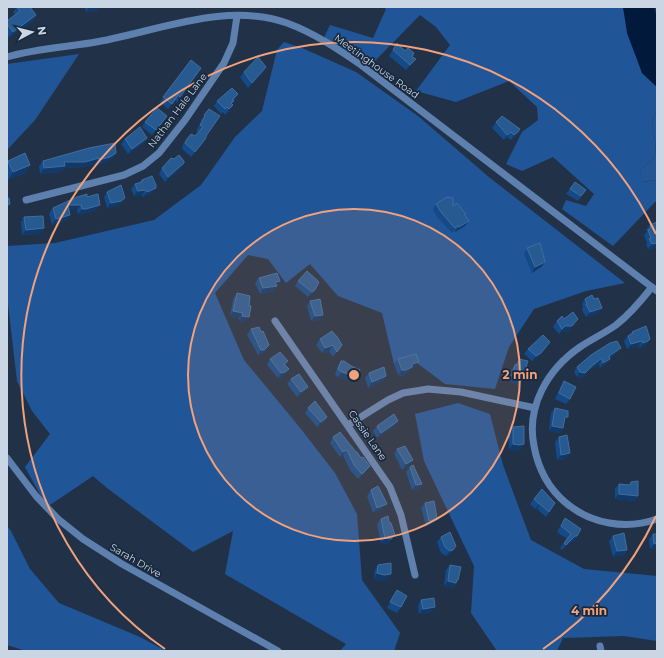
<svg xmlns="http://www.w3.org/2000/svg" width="664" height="658" viewBox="0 0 664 658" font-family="Montserrat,sans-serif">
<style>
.green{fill:#245594}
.forest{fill:#205698}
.water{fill:#011a3c}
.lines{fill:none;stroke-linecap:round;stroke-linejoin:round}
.street{stroke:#5d80af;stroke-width:7}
.wall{fill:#144a87}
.shaded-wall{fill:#113a6a}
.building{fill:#275a91;stroke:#416d9e}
.ring{fill:none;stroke:#f1a17c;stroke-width:2}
.labels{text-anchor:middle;stroke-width:3.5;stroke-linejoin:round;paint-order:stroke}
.street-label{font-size:10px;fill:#cbd6e4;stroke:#18283d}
.centre{fill:#f1a17c;stroke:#18283d;stroke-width:2}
.ring-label{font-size:12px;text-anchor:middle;font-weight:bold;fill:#f1a17c;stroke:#18283d;stroke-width:3.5;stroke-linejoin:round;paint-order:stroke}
</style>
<rect width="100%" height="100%" fill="#213248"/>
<path class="green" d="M657 112V180L641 182 640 170 655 157C655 151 656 146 655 140 654 130 649 121 657 112Z"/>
<g class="forest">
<path d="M384 7H623L642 73 657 87V112C649 121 654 130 655 140 656 146 655 151 655 157L640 170 642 182 657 180V200L613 246 562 209 566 200 586 206 594 194 553 157 522 171 506 164 522 132 538 120 537 107 509 81 456 102 416 91 450 45 436 27 420 15 367 69 323 40 330 25 373 38 386 9Z"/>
<polygon points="284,42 302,48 356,72 418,116 490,178 625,283 586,291 534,309 509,347 495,389 445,384 413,360 394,364 382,313 338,296 310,264 286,283 268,259 248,255 215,293 244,360 301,429 335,473 357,514 362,580 400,633 394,651 340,651 346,644 225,574 233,531 193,552 107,488 93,476 47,507 25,467 50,434 32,411 17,381 7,295 7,246 55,243 154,220 201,185 235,137 262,111 277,50"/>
<polygon points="79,54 35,120 7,150 7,64"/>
<polygon points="458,403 490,414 503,465 531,540 584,569 657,576 657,641 624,636 563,638 557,651 497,651 471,613 474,566 424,461 415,414"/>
<polygon points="7,526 11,531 30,569 59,603 140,637 166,651 26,651 7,645"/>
</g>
<polygon class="water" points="623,7 654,7 657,18 657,87 642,73 627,33"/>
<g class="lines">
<g class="street">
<path d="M7 57C41 47 77 47 111 39 168 27 230 3 287 23 314 33 338 49 361 65L657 291"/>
<polyline points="26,200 124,175 143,166 159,153 185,120 224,63 233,43 237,16"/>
<path d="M652 287C641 301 630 314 616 325 605 333 592 339 580 347 548 369 526 406 534 446 538 468 548 488 566 503 591 524 626 530 657 519"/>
<polyline points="275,321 390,487 401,515 415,575"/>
<polyline points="348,425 388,400 403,393 428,389 461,392 535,408"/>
<polyline points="7,458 36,496 58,519 83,539 122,564 278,651"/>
<polyline points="600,646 601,651"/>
</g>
</g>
<g class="wall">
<polygon points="17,7 30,7 36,15 33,21 9,37 7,34 7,21 16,15 13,12"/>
<polygon points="85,7 99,7 96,11 86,12"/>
<polygon points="397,43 412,57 416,59 406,70 389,56"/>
<polygon points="191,60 201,68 177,102 175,100 168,109 160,102"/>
<polygon points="266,67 263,72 248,88 240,77 244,72"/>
<polygon points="238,94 232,103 233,105 230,110 225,115 223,112 221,114 214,106 217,101"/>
<polygon points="209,109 206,136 203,143 191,157 182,149 183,144 187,139 195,136 199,132 196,131 202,121 201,120"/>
<polygon points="167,116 152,135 142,127 145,122"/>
<polygon points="496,122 518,132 514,137 511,140 507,137 504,140 492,128"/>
<polygon points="125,139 144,143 128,154 121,144"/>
<polygon points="116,153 113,158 106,162 96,165 95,164 81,167 64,168 61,172 40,174 39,166 43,161"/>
<polygon points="8,161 30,165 25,173 8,180 7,177 7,163"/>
<polygon points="184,163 181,168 165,182 159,174 162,168"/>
<polygon points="142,180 156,188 152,193 143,197 142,196 134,196 131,189 135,184 139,183"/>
<polygon points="575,182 586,190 578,201 566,194"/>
<polygon points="107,192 125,198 121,203 117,206 107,208 104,197"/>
<polygon points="87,197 96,210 82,214 78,214 77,210 69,210 67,220 52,225 49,213 53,208"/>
<polygon points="436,204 453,206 465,215 469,221 465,226 455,232 454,231 452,233 437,217 433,209"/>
<polygon points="24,217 44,228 40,234 22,235 21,222"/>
<polygon points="657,222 654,248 648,249 646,244 647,243 644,235 647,232 646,230 650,225"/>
<polygon points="527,248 545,262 541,267 532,273 524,254"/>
<polygon points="259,278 280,281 273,291 260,294 255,283"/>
<polygon points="298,281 315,290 311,295 308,297 295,286"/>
<polygon points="237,293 245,322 239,321 239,318 230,316 233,299"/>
<polygon points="585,299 594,299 599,313 586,317 582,310 583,308 582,304"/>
<polygon points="310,301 319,320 311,321 307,306"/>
<polygon points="557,321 568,332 562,331 559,334 553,327"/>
<polygon points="646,326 645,347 639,348 639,346 627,349 624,341 628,336 632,332"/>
<polygon points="251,329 261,332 265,351 260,355 258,355 247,335"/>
<polygon points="320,339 342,345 333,357 329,351 322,353 316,345"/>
<polygon points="546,348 537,358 532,361 524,354 528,349"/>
<polygon points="617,353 610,358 606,364 600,368 599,364 588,371 582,378 577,377 574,372 577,367"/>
<polygon points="270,359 288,361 285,365 289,369 285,374 281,377 278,378 267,365"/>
<polygon points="398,359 415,367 411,369 408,372 403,376 398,375 394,364"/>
<polygon points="519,359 518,385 508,381 511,370"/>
<polygon points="341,361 356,377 353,382 338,377 335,374 338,366"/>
<polygon points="369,373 386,376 383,381 368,388 365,378"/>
<polygon points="291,379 304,392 297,397 287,384"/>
<polygon points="564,381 570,399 566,404 555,399 561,386"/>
<polygon points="308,408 327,417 324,422 317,427 305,413"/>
<polygon points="555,408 564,422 563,428 560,433 549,431 551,413"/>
<polygon points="398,421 394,426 377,438 373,431 377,426"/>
<polygon points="513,427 524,444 520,449 515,451 509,449 509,432"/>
<polygon points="333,437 356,452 361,458 366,471 358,479 350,470 343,455 340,457 330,443"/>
<polygon points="559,437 566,459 557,460 555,442"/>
<polygon points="397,449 409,465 402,470 394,454"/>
<polygon points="410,467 422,484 419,489 412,490 406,472"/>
<polygon points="631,482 635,501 615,499 615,489 619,484 629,485"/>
<polygon points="371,490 383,509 373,513 367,496"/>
<polygon points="534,499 555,503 546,517 537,509 535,509 530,504"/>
<polygon points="425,503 437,518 433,524 426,526 421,508"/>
<polygon points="565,518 577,536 574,542 572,541 562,550 560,548 567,539 557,532"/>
<polygon points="381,519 389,522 391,540 387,544 381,543 377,524"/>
<polygon points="450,532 450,555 446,556 441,553 437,542 441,537"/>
<polygon points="653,534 657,548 650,549 649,539"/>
<polygon points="613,536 627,550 624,555 613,557 609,541"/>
<polygon points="378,565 387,579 381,581 374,579 375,570"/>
<polygon points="450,565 458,580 453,588 444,586 446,570"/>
<polygon points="397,590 401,607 397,613 387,608"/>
<polygon points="421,600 431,612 419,614 418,606"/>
</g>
<g class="shaded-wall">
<polygon points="89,7 99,7 96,11 86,12"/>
<polygon points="36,15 33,21 9,37 13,32"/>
<polygon points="266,67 263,72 248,88 252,83"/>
<polygon points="233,105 230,110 225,115 229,109"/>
<polygon points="511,132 507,137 504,140 507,135"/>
<polygon points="518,132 514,137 511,140 514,135"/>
<polygon points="147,138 144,143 128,154 132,149"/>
<polygon points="206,138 203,143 191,157 195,152"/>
<polygon points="116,153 113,158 106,162 96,165 99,160"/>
<polygon points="99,158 95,164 81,167 64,168 61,172 40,174 44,168 64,162"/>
<polygon points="184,163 181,168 165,182 168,177"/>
<polygon points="30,165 25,173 8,180 13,172"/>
<polygon points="156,188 152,193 143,197 147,192"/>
<polygon points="145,190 142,196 134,196 138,191"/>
<polygon points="125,198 121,203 117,206 107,208 111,203"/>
<polygon points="10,204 7,209 7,205"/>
<polygon points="68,205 81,205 77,210 64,210"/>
<polygon points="100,205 96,210 82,214 78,214 82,209"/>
<polygon points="70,215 67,220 52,225 56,219"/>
<polygon points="469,221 465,226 455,232 459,227"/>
<polygon points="44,228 40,234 22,235 26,230"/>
<polygon points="657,243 657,247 654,248 648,249 652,244"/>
<polygon points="545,262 541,267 532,273 535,267"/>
<polygon points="280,281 273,291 260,294 263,288 275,282"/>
<polygon points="315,290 311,295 308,297 312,292"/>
<polygon points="602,308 599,313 586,317 590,312"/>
<polygon points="233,311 243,313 239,318 230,316"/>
<polygon points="323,315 319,320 311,321 315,316"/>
<polygon points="242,316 249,317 245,322 239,321"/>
<polygon points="578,319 568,332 562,331 559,334 565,326"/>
<polygon points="650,339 645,347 639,348 643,343"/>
<polygon points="642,341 639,346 627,349 631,344"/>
<polygon points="550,342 537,358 532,361 536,356"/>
<polygon points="269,345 265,351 260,355 258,355 261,350"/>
<polygon points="333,345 329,351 322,353 325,348"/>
<polygon points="621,348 617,353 605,362 609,356"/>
<polygon points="602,358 599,364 588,371 582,378 577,377 580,372 592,366"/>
<polygon points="610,359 606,364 600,368 603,363"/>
<polygon points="419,362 415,367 411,369 408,372 403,376 398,375 402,370 412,364"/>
<polygon points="289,369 285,374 281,377 278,378 281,373"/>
<polygon points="342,372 356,377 353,382 338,377"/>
<polygon points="386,376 383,381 368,388 372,382"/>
<polygon points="512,376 522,380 518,385 508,381"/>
<polygon points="308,387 304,392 297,397 301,392"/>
<polygon points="327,417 324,422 317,427 321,422"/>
<polygon points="398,421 394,426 377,438 381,433"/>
<polygon points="552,426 563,428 560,433 549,431"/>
<polygon points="513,444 524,444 520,449 515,451 509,449"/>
<polygon points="347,450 343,455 340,457 343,452"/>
<polygon points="570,453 566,459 557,460 561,455"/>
<polygon points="413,460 409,465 402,470 406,464"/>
<polygon points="370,466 366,471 358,479 362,474"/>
<polygon points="422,484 419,489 412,490 416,485"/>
<polygon points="619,494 638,496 635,501 615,499"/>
<polygon points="387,504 383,509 373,513 377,508"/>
<polygon points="539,504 540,504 537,509 535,509"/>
<polygon points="437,518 433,524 426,526 429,521"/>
<polygon points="395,535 387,544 381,543 385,538"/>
<polygon points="575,536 577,536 574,542 572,541 562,550 566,545"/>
<polygon points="657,543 657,548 650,549 654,544"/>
<polygon points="453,550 450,555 446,556 450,551"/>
<polygon points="627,550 624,555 613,557 617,551"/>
<polygon points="377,573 391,574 387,579 381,581 374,579"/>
<polygon points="457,580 458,580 453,588 444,586 448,581"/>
<polygon points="435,607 431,612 419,614 423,609"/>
</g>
<g class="building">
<polygon points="17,7 30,7 36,15 13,32 7,24 7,21 20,11"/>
<polygon points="397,43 405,51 408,48 414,53 412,57 416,59 410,65 393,50"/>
<polygon points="258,57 266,67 252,83 244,72"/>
<polygon points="191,60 201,68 180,97 178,95 172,104 163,97"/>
<polygon points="232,88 238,94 232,100 234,101 231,103 233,105 229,109 227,107 225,109 217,101"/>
<polygon points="157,108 167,116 156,130 145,122"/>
<polygon points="209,109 220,116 206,136 206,138 195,152 185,143 187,139 191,134 195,136 203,127 200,125 205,116 204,115"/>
<polygon points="502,116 520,129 518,132 514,135 511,132 507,135 496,122"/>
<polygon points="140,127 147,138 132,149 125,139"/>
<polygon points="115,143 116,153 110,157 99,160 99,158 85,162 64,162 65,166 44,168 43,161 89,148"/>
<polygon points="25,153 30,165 13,172 8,161"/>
<polygon points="179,155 184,161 184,163 168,177 162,168 171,158 174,159"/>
<polygon points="152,176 156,185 156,188 147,192 145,190 138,191 135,184 142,182 142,180"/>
<polygon points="575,182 586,190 581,196 570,189"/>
<polygon points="121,185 125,198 121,201 111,203 107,192"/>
<polygon points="87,194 87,197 98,194 100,205 86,209 82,209 81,205 68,205 70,215 56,219 53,208 77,197"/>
<polygon points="447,197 453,198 453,206 457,203 465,213 465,215 469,221 459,227 458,226 455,228 452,225 441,212 436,204"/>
<polygon points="7,198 9,198 10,204 7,205"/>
<polygon points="43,216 44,228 26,230 24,217"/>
<polygon points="657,222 657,243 652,244 649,239 651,238 648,230 651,228 650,225"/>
<polygon points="540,243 545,262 535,267 527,248"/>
<polygon points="307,271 319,282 315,290 312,292 298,281"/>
<polygon points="277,273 280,281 275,282 277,286 263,288 259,278"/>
<polygon points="237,293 250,296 249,306 251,306 249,317 242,316 243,313 233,311"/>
<polygon points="592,295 594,299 598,298 602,308 590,312 586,304 587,303 585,299"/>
<polygon points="320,299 323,315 315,316 310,301"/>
<polygon points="573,312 578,319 572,326 565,326 562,329 557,321 562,316 564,319"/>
<polygon points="646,326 650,339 648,341 643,343 642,341 631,344 628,336 633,333 632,332"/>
<polygon points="259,327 261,332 263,331 269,345 264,350 261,350 251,329"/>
<polygon points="332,331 338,338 342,345 337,352 333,345 325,348 320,339"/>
<polygon points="543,335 550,342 541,353 536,356 528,349"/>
<polygon points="617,341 621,348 609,356 610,359 603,363 602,358 592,366 585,373 580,372 577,367 591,355 610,343"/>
<polygon points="280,352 288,361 284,364 289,369 285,372 281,373 270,359"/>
<polygon points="416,354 419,362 412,364 412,367 406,370 402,370 398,359"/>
<polygon points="519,359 528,361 522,380 512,376 515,365 518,364"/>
<polygon points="341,361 344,361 351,366 360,370 356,377 342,372 338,369"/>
<polygon points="384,367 386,376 372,382 369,373"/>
<polygon points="299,374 308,387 301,392 291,379"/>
<polygon points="564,381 576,387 570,399 559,393"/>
<polygon points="315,401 327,417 321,422 308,408"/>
<polygon points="555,408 568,411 568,417 565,417 563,428 552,426"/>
<polygon points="394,414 398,421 381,433 377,426"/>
<polygon points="524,426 524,444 519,445 513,444 513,427"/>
<polygon points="340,432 356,452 357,452 361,458 363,457 370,466 362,474 354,465 347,450 343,452 333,437"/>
<polygon points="567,435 570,453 561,455 559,437"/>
<polygon points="405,446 413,460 406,464 397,449"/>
<polygon points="413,465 422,484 416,485 410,467"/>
<polygon points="638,481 638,496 619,494 619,484 630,485 631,482"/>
<polygon points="378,486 387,504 377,508 371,490"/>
<polygon points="542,489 555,503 549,512 540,504 539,504 534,499"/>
<polygon points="434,501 437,518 429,521 425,503"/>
<polygon points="388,516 389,522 391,523 395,535 391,539 385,538 381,519"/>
<polygon points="565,518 581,529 577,536 575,536 566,545 564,543 571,534 561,526"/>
<polygon points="450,532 456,546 453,550 450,551 445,547 441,537"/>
<polygon points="624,533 627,550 617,551 613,536"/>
<polygon points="653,534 657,534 657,543 654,544"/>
<polygon points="391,563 391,574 384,575 377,573 378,565"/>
<polygon points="450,565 461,567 458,580 457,580 456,583 448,581"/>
<polygon points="397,590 407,596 401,607 390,602"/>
<polygon points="434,598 435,607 423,609 421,600"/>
</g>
<circle cx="354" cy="375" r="166" fill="#f1a17c" fill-opacity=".12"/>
<g class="ring">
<circle cx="354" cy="375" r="166"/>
<path d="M656 516A333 333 0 0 1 543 649M165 649A333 333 0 1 1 656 234"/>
</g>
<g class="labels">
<g class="street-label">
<text transform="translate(377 66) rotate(36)" y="4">Meetinghouse Road</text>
<text transform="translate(177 110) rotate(-53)" y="4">Nathan Hale Lane</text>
<text transform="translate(368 435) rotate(55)" y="4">Cassie Lane</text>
<text transform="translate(136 560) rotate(30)" y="4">Sarah Drive</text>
</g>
</g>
<circle cx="354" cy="375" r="6" class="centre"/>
<g class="ring-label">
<text x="520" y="379">2 min</text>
<text x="589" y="615">4 min</text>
</g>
<rect width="664" height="658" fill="none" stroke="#cbd6e4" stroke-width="16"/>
<g transform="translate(32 32) rotate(83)" stroke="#18283d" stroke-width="3" paint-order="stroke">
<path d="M0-3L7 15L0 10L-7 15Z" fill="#cbd6e4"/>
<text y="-6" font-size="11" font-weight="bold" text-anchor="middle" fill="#cbd6e4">N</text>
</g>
</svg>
